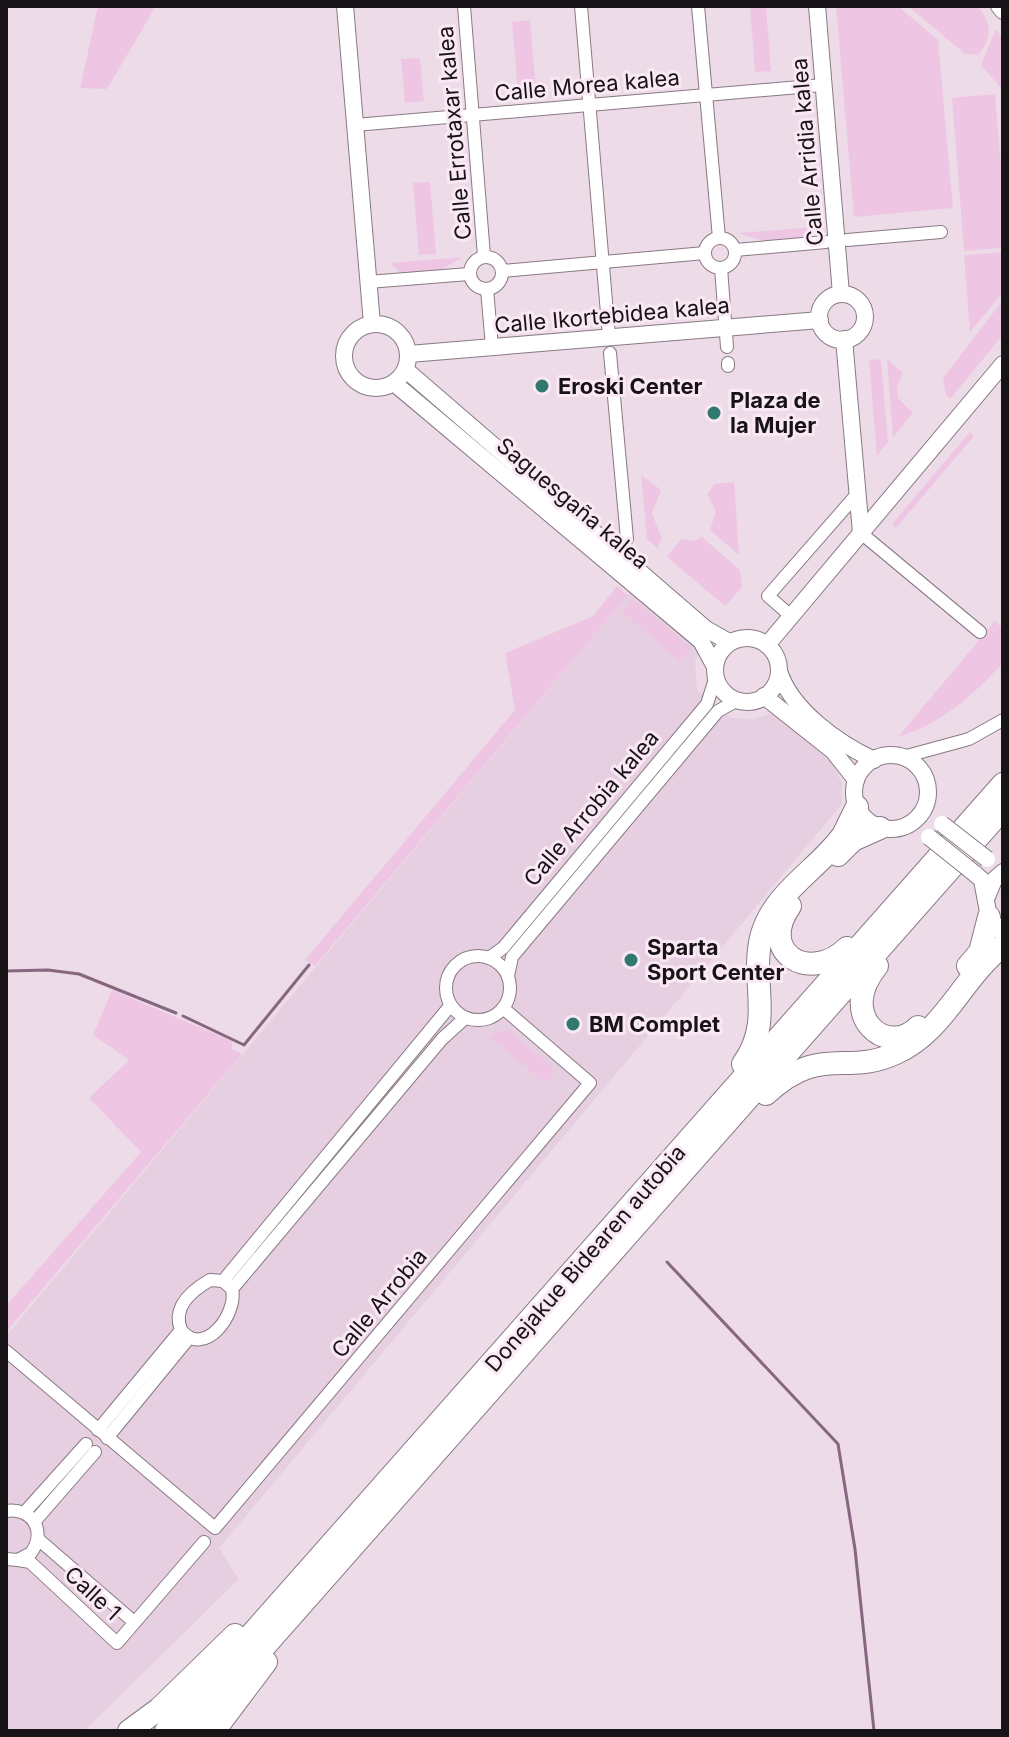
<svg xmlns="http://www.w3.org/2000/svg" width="1009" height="1737" viewBox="0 0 1009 1737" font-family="Inter,sans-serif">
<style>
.built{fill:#e6cfe0}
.green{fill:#eec6e4}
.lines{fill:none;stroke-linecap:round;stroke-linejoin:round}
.stream{stroke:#87667f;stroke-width:3}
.street-casing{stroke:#887984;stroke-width:14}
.secondary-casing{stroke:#887984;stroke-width:18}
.highway-casing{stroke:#887984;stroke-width:24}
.street{stroke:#fff;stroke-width:12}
.secondary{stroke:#fff;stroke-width:16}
.highway{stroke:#fff;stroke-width:22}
.secondary-bridge-casing{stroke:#887984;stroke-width:18;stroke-linecap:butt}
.secondary-bridge{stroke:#fff;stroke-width:16}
.poi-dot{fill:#31786f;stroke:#fae9f5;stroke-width:3}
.labels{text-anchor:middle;stroke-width:6;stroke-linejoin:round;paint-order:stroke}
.street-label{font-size:22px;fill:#181317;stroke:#fae9f5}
.poi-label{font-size:22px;font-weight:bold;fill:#181317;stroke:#fae9f5;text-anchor:start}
</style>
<rect width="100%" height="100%" fill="#eddce8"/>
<polygon class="built" points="633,589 701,647 695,662 697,690 731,718 753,719 772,713 831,762 842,783 842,804 219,1548 239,1579 84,1731 6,1731 6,1336"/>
<g class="green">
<polygon points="98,6 156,6 107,89 80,88"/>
<polygon points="750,6 766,6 771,71 755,72"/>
<polygon points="836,6 898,6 938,40 953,208 854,217"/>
<path d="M908 6H977C992 23 993 38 978 55L965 54Z"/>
<polygon points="530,20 536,91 518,92 512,22"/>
<polygon points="996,29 1003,39 1003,90 981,65"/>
<polygon points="420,58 424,101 405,103 401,59"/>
<polygon points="995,94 1003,190 1003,248 964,251 952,98"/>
<polygon points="430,182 436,254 419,255 413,183"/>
<path d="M815 227C799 251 760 241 738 233Z"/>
<polygon points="1003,252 1003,292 970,332 964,255"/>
<polygon points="463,257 441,270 402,274 390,263"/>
<polygon points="1003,300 1003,335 950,399 946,395 943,378"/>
<polygon points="881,359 888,442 877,456 869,360"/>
<polygon points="887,359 903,373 897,386 898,398 913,413 893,437"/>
<polygon points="970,432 974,436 896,528 892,524"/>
<polygon points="641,475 661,490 652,513 662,539 657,548 647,539"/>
<polygon points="734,482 739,555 710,530 716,511 707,494 715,484"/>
<polygon points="702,537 740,570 742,587 725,606 667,557 681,539 694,541"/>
<polygon points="617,586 628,595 315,966 305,960 515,710 505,653 593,616"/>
<polygon points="632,599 691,648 680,661 622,612"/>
<path d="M995 621 1003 629 1001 665C970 698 942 723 898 737Z"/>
<polygon points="112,990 232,1041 232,1049 242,1054 6,1332 6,1306 141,1152 89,1098 129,1060 93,1035"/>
<polygon points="506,1029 556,1070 545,1083 489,1037"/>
</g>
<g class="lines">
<g class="stream">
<polyline points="6,971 48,970 79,974 176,1013"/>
<polyline points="183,1016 244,1045 309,965"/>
<polyline points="667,1262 838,1444 855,1549 874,1731"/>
</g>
<defs>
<g id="street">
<polyline points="464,6 484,256"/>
<polyline points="581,6 609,337"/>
<polyline points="698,6 719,238"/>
<polyline points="355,125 823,85"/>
<circle cx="720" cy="253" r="15"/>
<polyline points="847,240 941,232"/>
<polyline points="735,250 826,242"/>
<circle cx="486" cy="273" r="16"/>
<polyline points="721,268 727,347"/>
<polyline points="502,271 705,253"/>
<polyline points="368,282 469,274"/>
<polyline points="487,289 492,347"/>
<polyline points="610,353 627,539"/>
<polyline points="728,363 728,366"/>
<polyline points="861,533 980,632"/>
<polyline points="791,616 768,596 858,493"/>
<polyline points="903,757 969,739 1003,720"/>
<circle cx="478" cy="988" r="32"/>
<polyline points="489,958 503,948 707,704 715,679"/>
<polyline points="508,976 512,957 718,711 736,701"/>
<path d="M210 1280 223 1281 232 1289C238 1314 204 1359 181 1330 172 1307 191 1291 210 1280Z"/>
<polyline points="223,1281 450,1006"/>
<polyline points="232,1289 442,1039 465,1018"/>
<polyline points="6,1351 215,1528 590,1083 503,1008"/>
<polyline points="98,1430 181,1330"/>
<polyline points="107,1438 189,1338"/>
<path d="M6 1511C32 1507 47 1531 31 1553L18 1560 6 1559"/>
<polyline points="25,1512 86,1444"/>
<polyline points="35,1521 95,1452"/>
<polyline points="38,1539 134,1622"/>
<polyline points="18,1560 30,1562 117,1643 204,1542"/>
</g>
<g id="secondary">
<polyline points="345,6 372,324"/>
<polyline points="817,6 841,294"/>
<polyline points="999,6 1003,11"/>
<circle cx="842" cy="317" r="23"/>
<circle cx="376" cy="356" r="32"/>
<polyline points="844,339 861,533"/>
<polyline points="409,354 820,320"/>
<polyline points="406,370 706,629 729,642"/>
<polyline points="394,383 701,641 714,665"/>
<circle cx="747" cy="670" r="32"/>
<polyline points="767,645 1003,364"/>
<path d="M779 671C791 710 838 743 874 760"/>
<polyline points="764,696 833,751 856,780"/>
<circle cx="891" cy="792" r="37"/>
<polyline points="974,873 982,880 989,917 1003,934"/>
<polyline points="986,899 994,880 1003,872"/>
</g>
<g id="highway">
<polyline points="838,855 853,840 880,828"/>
<path d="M790 906C757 953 810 984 847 948"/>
<path d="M877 966C836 1016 887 1058 918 1027"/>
<polyline points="968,966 980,952 989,917"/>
<path d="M743 1064C775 1019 749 981 762 934 775 891 819 869 843 835 848 826 852 816 857 807"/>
<path d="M766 1094C821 1043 845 1077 896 1053 945 1031 962 977 1003 946"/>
<polyline points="129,1731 159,1709 235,1635"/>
<polyline points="166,1731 1003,784"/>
<polyline points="190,1731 1003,809"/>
<polyline points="214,1731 266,1662"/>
</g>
</defs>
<use href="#street" class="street-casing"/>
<use href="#secondary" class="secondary-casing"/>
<use href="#highway" class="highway-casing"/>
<use href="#street" class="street"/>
<use href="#secondary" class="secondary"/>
<use href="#highway" class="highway"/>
<defs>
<g id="secondary-bridge">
<polyline points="942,824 987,859"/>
<polyline points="929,837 974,873"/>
</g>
</defs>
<use href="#secondary-bridge" class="secondary-bridge-casing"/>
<use href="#secondary-bridge" class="secondary-bridge"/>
</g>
<g class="poi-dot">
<circle cx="542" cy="386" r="8"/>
<circle cx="714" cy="413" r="8"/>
<circle cx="631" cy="960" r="8"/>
<circle cx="573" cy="1024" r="8"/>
</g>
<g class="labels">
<g class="street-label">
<text transform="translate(587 85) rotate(-5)" y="8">Calle Morea kalea</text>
<text transform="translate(454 133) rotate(-95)" y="8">Calle Errotaxar kalea</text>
<text transform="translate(807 152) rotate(-95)" y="8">Calle Arridia kalea</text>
<text transform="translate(612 315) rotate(-5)" y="8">Calle Ikortebidea kalea</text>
<text transform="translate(573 503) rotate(40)" y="8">Saguesgaña kalea</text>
<text transform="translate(591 808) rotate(-50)" y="8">Calle Arrobia kalea</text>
<text transform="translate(585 1258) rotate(-49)" y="8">Donejakue Bidearen autobia</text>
<text transform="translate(379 1303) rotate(-50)" y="8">Calle Arrobia</text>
<text transform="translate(93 1593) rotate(43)" y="8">Calle 1</text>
</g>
<g class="poi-label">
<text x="558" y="394">Eroski Center</text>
<text x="730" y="408">Plaza de<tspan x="730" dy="25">la Mujer</tspan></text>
<text x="647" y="955">Sparta<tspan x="647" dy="25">Sport Center</tspan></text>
<text x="589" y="1032">BM Complet</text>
</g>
</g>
<rect width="1009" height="1737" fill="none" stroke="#181317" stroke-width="16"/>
</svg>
